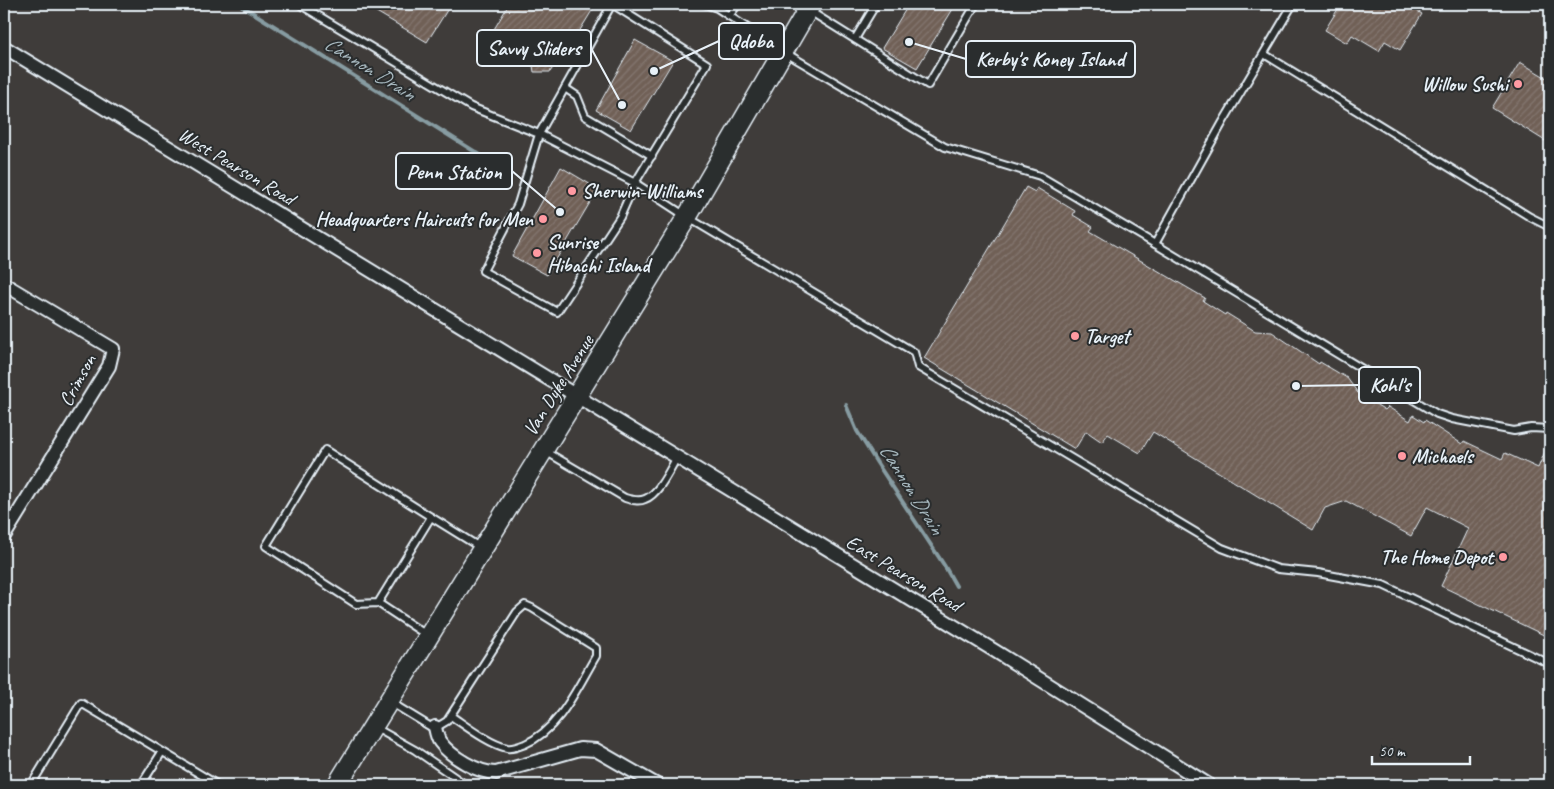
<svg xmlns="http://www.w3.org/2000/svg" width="1554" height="789" viewBox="0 0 1554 789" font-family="Caveat,sans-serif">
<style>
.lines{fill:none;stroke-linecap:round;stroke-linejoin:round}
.stream{stroke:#879ca2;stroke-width:4}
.building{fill:url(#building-hatch);stroke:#e8f1f8}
.service-casing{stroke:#e8f1f8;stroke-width:10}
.minor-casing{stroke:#e8f1f8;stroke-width:16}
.secondary-casing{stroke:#e8f1f8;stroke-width:22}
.service{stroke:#2a2d2e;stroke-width:6}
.minor{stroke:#2a2d2e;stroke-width:12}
.secondary{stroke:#2a2d2e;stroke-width:19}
.poi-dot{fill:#ff9aa2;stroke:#2a2d2e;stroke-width:2}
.labels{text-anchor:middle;stroke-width:4;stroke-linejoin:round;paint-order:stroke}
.poi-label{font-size:20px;font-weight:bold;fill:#e8f1f8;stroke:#2a2d2e;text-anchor:start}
.street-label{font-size:20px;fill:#e8f1f8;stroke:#2a2d2e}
.water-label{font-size:21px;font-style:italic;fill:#a7b8bf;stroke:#2a2d2e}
.leader{fill:none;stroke:#e8f1f8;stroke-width:2}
.callout-dot{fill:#e8f1f8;stroke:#2a2d2e;stroke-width:2}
.callout{fill:#2a2d2e;stroke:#e8f1f8;stroke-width:2}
.callout-label{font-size:21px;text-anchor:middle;font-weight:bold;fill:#e8f1f8}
</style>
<defs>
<pattern id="building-hatch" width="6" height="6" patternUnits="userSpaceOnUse" patternTransform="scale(1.25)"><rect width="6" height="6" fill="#706057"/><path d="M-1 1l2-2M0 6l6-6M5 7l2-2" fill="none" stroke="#847770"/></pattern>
</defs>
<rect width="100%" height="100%" fill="#3f3c3a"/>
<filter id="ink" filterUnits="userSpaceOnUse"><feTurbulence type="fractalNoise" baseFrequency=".02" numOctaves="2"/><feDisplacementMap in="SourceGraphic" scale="10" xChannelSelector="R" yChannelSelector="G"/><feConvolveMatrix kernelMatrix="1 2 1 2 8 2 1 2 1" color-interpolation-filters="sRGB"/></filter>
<g filter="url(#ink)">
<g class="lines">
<g class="stream">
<polyline points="239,4 485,158"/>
<polyline points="846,405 857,431 877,463 944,565 956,586"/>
</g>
</g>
<g class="building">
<polygon points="363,4 451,4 427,42"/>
<polygon points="509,4 596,4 557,68 554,66 550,72 534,72 531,53 493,31"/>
<polygon points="909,4 956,4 917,68 882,48"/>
<polygon points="1341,4 1406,4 1422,14 1400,50 1385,41 1379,51 1352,35 1347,43 1325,30"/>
<polygon points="635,40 673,61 631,130 596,110"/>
<polygon points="1520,62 1550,80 1550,144 1492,108"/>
<polygon points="561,167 598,189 547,275 512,256"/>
<polygon points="1026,187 1035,192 1037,188 1075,211 1073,215 1093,227 1090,231 1205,298 1203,301 1225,315 1226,313 1255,331 1272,332 1319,364 1320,362 1347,378 1358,393 1385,410 1388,407 1410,421 1413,415 1424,422 1425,420 1462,444 1464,441 1502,459 1505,453 1538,468 1550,440 1550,638 1441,586 1468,528 1427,507 1411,536 1346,501 1325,508 1313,530 1153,432 1140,453 1108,434 1102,442 1086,431 1075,449 924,358"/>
</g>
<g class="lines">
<defs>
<g id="service">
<polyline points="299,4 471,107 539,134 518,204 483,271 557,312 620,217 635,183 687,217 914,352 918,367 1222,548 1278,569 1318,573 1383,585 1550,664"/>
<polyline points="612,4 707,64 635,183 539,134 612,4"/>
<polyline points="705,4 717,8 784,52 945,147 1040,176 1155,244 1223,122 1293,4"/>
<polyline points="808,10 928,85 976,4"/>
<polyline points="729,16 738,4"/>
<polyline points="855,39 876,4"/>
<polyline points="1264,54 1530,217 1550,227"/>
<polyline points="565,88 577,96 585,116 652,156"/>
<polyline points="1155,244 1437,414 1452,419 1514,431 1531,428 1550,429"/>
<path d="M545 451 625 498C632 500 639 502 645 499 659 494 670 469 677 457"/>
<polyline points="431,517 481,548"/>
<polyline points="378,603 356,604 266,546 325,450 431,517 378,603 428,636"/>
<path d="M390 702 431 727H437L447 721 517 612 525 605 532 608 596 648V656C578 686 560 729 525 744 520 746 513 749 507 748 489 744 466 726 451 716"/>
<polyline points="374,727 415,750 466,785"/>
<polyline points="31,785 81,703 218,785"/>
<polyline points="141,785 162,752"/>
</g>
<g id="minor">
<polyline points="4,47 995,651 1209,785"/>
<polyline points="4,284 113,349 109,366 4,536"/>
<path d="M435 727C436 732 437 738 440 742 451 757 478 773 496 773L580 749 596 750 657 785"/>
</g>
<polyline id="secondary" points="337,785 687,217 811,4"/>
</defs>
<use href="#service" class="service-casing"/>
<use href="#minor" class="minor-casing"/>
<use href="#secondary" class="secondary-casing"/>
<use href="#service" class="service"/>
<use href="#minor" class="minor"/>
<use href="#secondary" class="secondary"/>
</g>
</g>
<g class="poi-dot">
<circle cx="1518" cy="84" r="5"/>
<circle cx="572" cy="191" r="5"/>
<circle cx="543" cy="219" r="5"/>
<circle cx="537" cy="253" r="5"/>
<circle cx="1075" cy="336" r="5"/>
<circle cx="1402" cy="456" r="5"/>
<circle cx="1503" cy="557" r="5"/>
</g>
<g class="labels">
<g class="poi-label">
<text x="1508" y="91" text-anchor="end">Willow Sushi</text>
<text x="582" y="198">Sherwin-Williams</text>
<text x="533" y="226" text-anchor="end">Headquarters Haircuts for Men</text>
<text x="547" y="249">Sunrise<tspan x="547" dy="23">Hibachi Island</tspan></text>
<text x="1085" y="343">Target</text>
<text x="1412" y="463">Michaels</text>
<text x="1493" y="564" text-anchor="end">The Home Depot</text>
</g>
<g class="street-label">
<text transform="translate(237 166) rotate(31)" y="7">West Pearson Road</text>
<text transform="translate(77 380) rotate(-61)" y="7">Crimson</text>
<text transform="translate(558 385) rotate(-58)" y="7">Van Dyke Avenue</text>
<text transform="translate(904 573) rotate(31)" y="7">East Pearson Road</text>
</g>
<g class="water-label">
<text transform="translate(370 68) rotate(32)" y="7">Cannon Drain</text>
<text transform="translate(912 489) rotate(58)" y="7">Cannon Drain</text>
</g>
</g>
<path class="leader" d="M654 71L719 41M622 105L591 48M909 42L966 59M560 212L512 171M1296 386L1359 385"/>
<g class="callout-dot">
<circle cx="654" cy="71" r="5"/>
<circle cx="622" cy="105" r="5"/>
<circle cx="909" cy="42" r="5"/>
<circle cx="560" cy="212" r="5"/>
<circle cx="1296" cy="386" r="5"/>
</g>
<g class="callout">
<rect x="719" y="23" width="65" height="36" rx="5"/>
<rect x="477" y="30" width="114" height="36" rx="5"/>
<rect x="966" y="41" width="169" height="36" rx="5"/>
<rect x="396" y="153" width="116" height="36" rx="5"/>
<rect x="1359" y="367" width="61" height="36" rx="5"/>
</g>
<g class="callout-label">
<text x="751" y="48">Qdoba</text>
<text x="534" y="55">Savvy Sliders</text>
<text x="1050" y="66">Kerby's Koney Island</text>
<text x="454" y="179">Penn Station</text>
<text x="1390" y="392">Kohl's</text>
</g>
<rect width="1554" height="789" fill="none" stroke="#2a2d2e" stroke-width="20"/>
<rect x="10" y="10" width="1534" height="769" fill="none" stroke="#e8f1f8" stroke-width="2" filter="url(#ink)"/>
<path d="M1372 756v8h98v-8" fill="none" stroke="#e8f1f8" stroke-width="2.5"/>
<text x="1379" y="756" font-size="15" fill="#e8f1f8" stroke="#2a2d2e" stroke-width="4" paint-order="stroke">50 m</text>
</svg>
